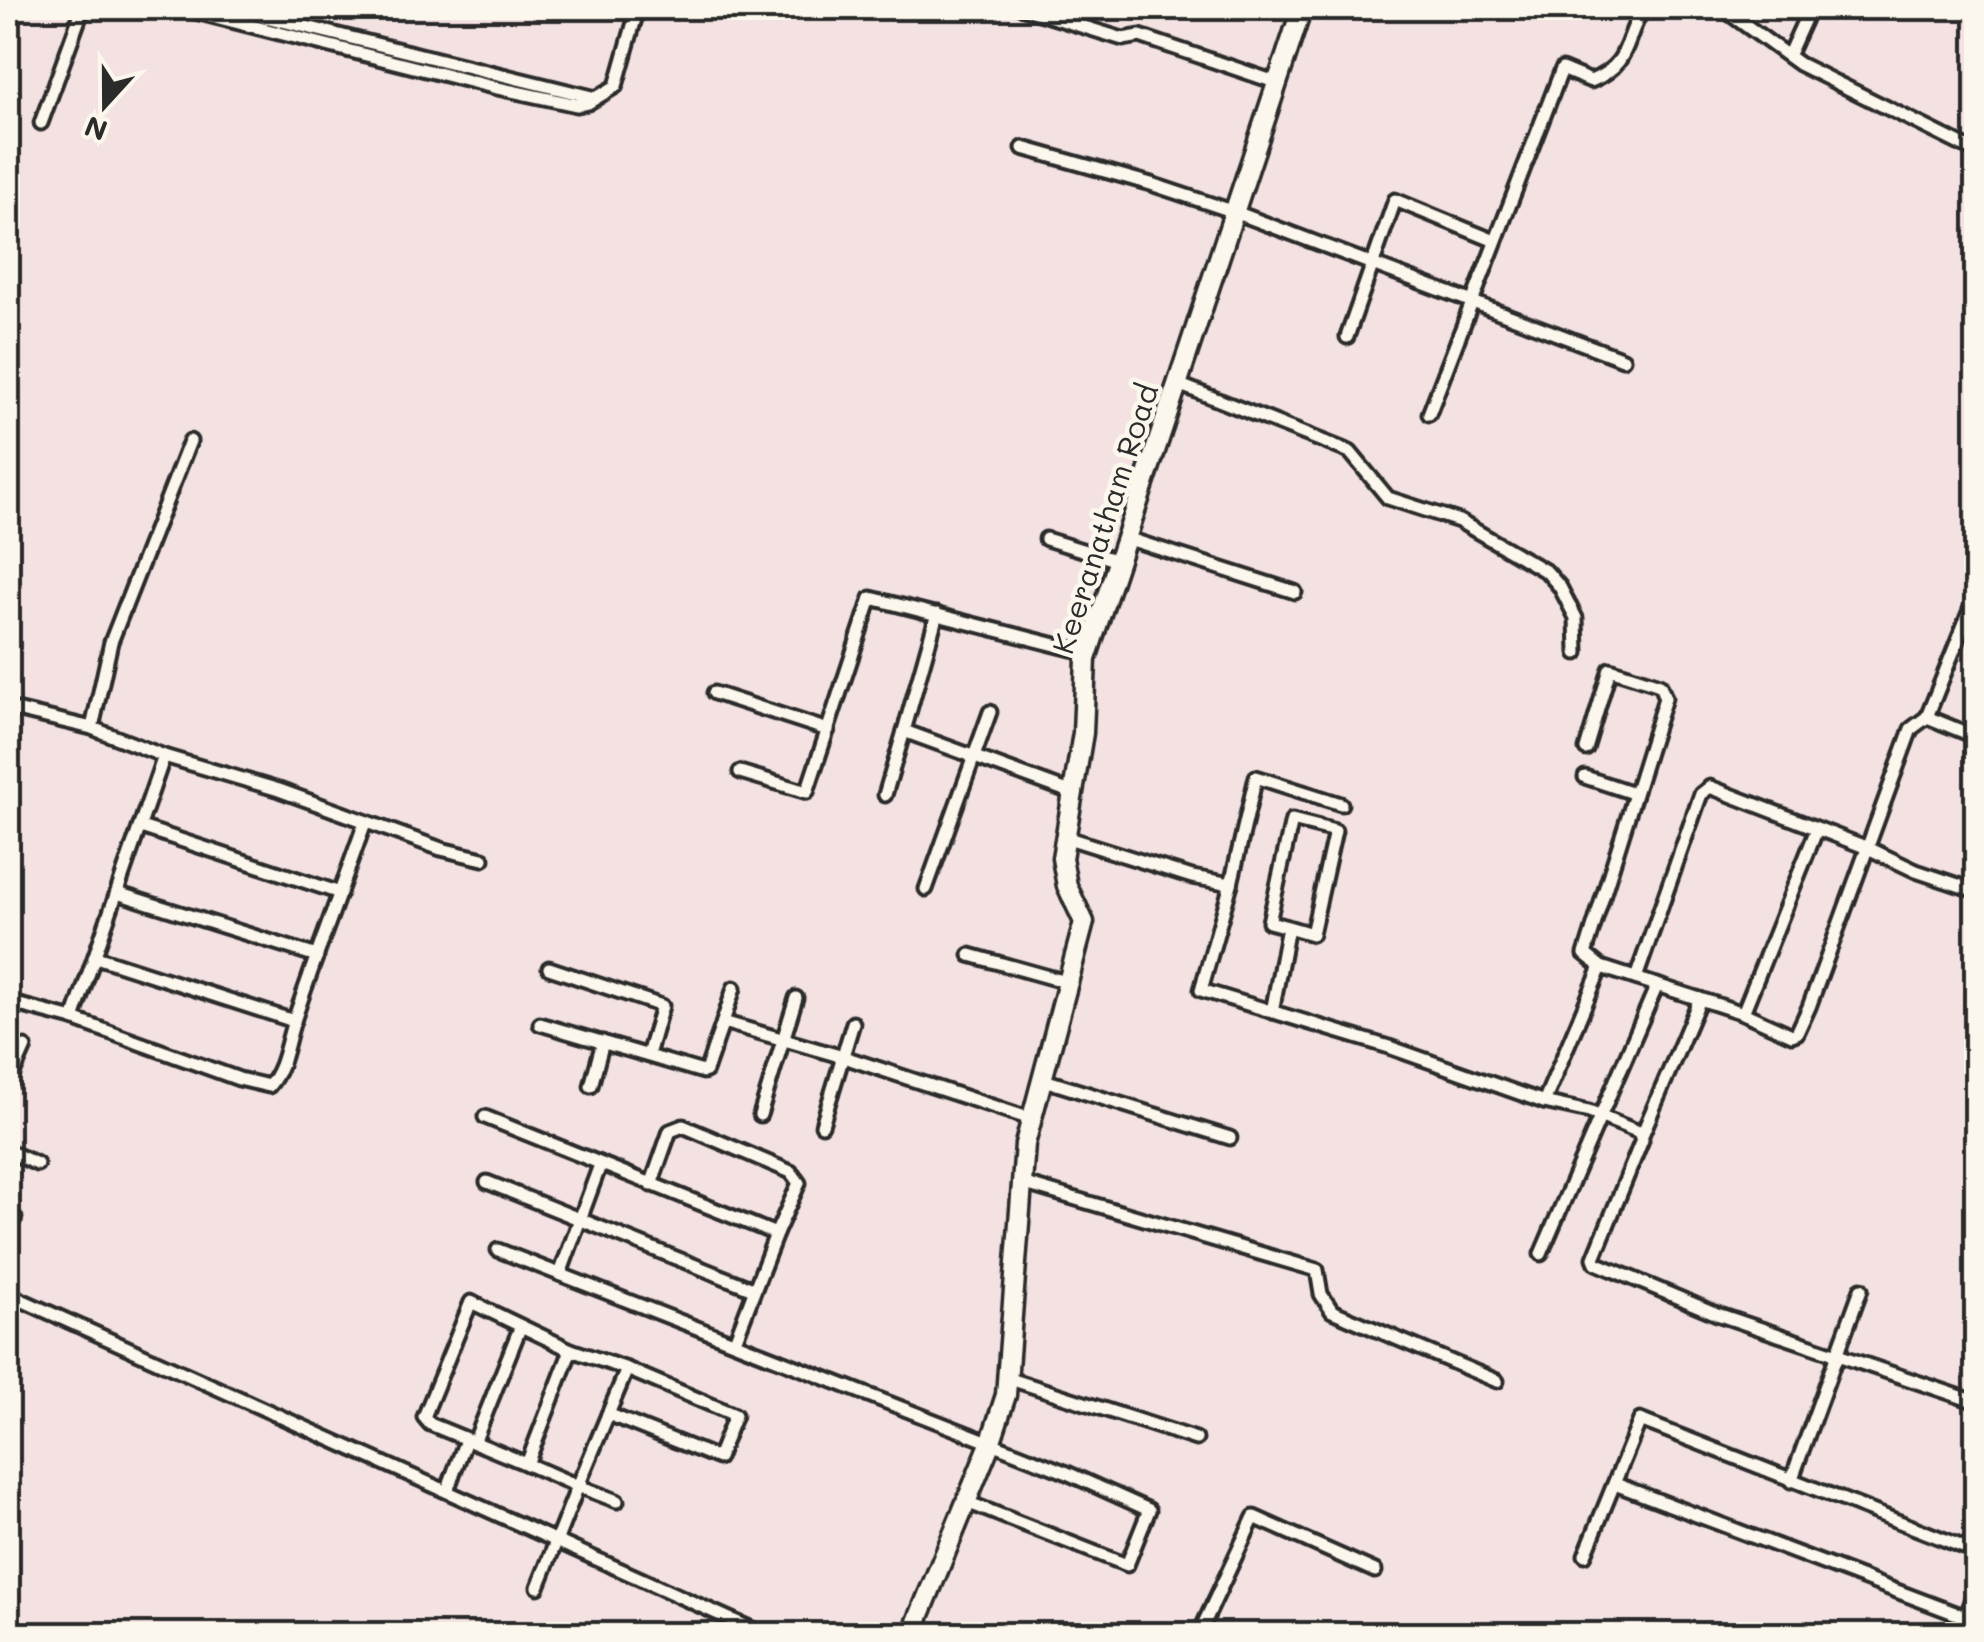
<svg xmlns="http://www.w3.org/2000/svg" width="1984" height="1642" viewBox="0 0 1984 1642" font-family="Mali,sans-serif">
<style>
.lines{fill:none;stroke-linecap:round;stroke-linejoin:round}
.street-casing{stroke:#2b2b2b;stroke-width:19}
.secondary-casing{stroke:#2b2b2b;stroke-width:25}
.street{stroke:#fbf7ec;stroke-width:11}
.secondary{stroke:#fbf7ec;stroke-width:18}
.labels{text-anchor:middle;stroke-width:9;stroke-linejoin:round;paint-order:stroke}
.street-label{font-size:30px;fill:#2b2b2b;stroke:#fbf7ec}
</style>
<rect width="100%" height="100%" fill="#f4e2e3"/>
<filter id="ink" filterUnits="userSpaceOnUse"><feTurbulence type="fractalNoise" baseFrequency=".01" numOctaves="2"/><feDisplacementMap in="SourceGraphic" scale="20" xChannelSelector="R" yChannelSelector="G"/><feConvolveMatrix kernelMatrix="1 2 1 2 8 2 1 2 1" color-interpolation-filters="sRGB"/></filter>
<g filter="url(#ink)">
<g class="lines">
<defs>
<g id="street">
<polyline points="180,8 493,87 577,105 588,103 616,86 638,8"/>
<polyline points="229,8 596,98"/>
<polyline points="1023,8 1123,39 1140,36 1278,83"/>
<polyline points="1722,8 1799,64 1976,152"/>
<polyline points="1789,54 1810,8"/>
<polyline points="41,123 83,8"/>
<polyline points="1023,148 1151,184 1235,212 1623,359"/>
<polyline points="1347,337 1395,200 1495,241"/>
<polyline points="1178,384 1350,452 1388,498 1459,521 1547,572 1560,587 1576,618 1577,653"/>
<path d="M1429 414 1562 69 1591 81C1633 63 1623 39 1644 8"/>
<polyline points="1126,538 1295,592"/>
<polyline points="1046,539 1118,561"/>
<polyline points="937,614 904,731 1073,793"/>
<polyline points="714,693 828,730"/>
<polyline points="8,708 92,728 164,756 279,790 441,849 483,859"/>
<polyline points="1927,717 1976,737"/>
<polyline points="92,728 111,642 190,441"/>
<polyline points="1586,749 1610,669 1660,685 1665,698 1585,954 1601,967 1743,1013 1792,1035 1797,1033 1809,1007 1911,729 1927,717 1976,595"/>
<polyline points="740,772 807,792 871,598 1087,653"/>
<polyline points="1585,777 1633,793"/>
<polyline points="885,795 904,731"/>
<polyline points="1341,804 1256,777 1231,884 1201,990 1389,1047 1544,1102 1589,1112 1639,1132 1642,1140 1594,1258 1596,1263 1717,1314 1976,1402"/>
<polyline points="141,827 340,893"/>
<polyline points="1065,837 1192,877 1231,884"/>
<polyline points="926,889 990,712"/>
<polyline points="117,893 317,956"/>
<polyline points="970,955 1070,983"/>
<polyline points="96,957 294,1021"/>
<polyline points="549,968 662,1006 648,1055"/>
<polyline points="1636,978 1701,794 1710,787 1868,848 1916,871 1976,891"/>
<path d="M8 1002 73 1019 239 1079 269 1086C285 1067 286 1044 294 1021 316 954 342 889 365 822"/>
<polyline points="1272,1012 1288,927 1312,934 1335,831 1292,820 1269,922 1288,927"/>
<polyline points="1743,1013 1817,829"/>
<polyline points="73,1019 164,756"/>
<polyline points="723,1022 734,988"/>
<polyline points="540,1024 703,1072 706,1071 723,1022 850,1059 1034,1120"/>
<polyline points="1044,1080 1230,1138"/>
<polyline points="8,1085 25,1047"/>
<polyline points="591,1086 603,1042"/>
<polyline points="1544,1102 1601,967"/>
<polyline points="760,1115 796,998"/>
<polyline points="485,1117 776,1234 735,1341"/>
<polyline points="822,1125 853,1023"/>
<polyline points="1642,1135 1700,999"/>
<polyline points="8,1151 37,1164"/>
<polyline points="487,1182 753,1289"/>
<polyline points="1022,1183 1317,1270 1321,1294 1332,1311 1497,1381"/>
<polyline points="651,1185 670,1131 683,1126 791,1172 799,1183 776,1234"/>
<polyline points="8,1215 15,1218"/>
<polyline points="498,1250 1065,1472 1149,1510 1127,1565 964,1501"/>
<polyline points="1541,1254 1657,985"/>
<polyline points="560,1274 600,1165"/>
<polyline points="8,1294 763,1634"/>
<polyline points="1007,1378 1196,1439"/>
<polyline points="608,1414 718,1458 735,1415 627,1369"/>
<polyline points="474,1443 520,1328"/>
<polyline points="527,1464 430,1424 424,1417 471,1302 571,1350"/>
<polyline points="1791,1481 1861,1289"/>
<polyline points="1615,1484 1965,1617 1976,1588"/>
<polyline points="447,1491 466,1440"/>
<polyline points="1585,1555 1640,1420 1976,1552"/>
<polyline points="538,1587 578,1486 527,1464 571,1350 627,1369 578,1486 617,1501"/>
<polyline points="1199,1634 1254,1517 1375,1571"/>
</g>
<polyline id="secondary" points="912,1634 990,1444 1006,1395 1025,1144 1084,922 1067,886 1062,858 1083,733 1086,659 1302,8"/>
</defs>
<use href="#street" class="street-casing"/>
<use href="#secondary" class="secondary-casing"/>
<use href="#street" class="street"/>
<use href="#secondary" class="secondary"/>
</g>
</g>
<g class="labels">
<g class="street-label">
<text transform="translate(1106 519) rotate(-72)" y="10">Keeranatham Road</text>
</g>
</g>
<rect width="1984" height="1642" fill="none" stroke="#fbf7ec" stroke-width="40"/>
<rect x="20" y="20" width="1944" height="1602" fill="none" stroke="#2b2b2b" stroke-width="4" filter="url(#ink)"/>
<g transform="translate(105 105) rotate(201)" stroke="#fbf7ec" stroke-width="8" paint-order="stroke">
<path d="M0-8L18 38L0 25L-18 38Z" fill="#2b2b2b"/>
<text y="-15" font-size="28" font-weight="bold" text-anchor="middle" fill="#2b2b2b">N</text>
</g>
</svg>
